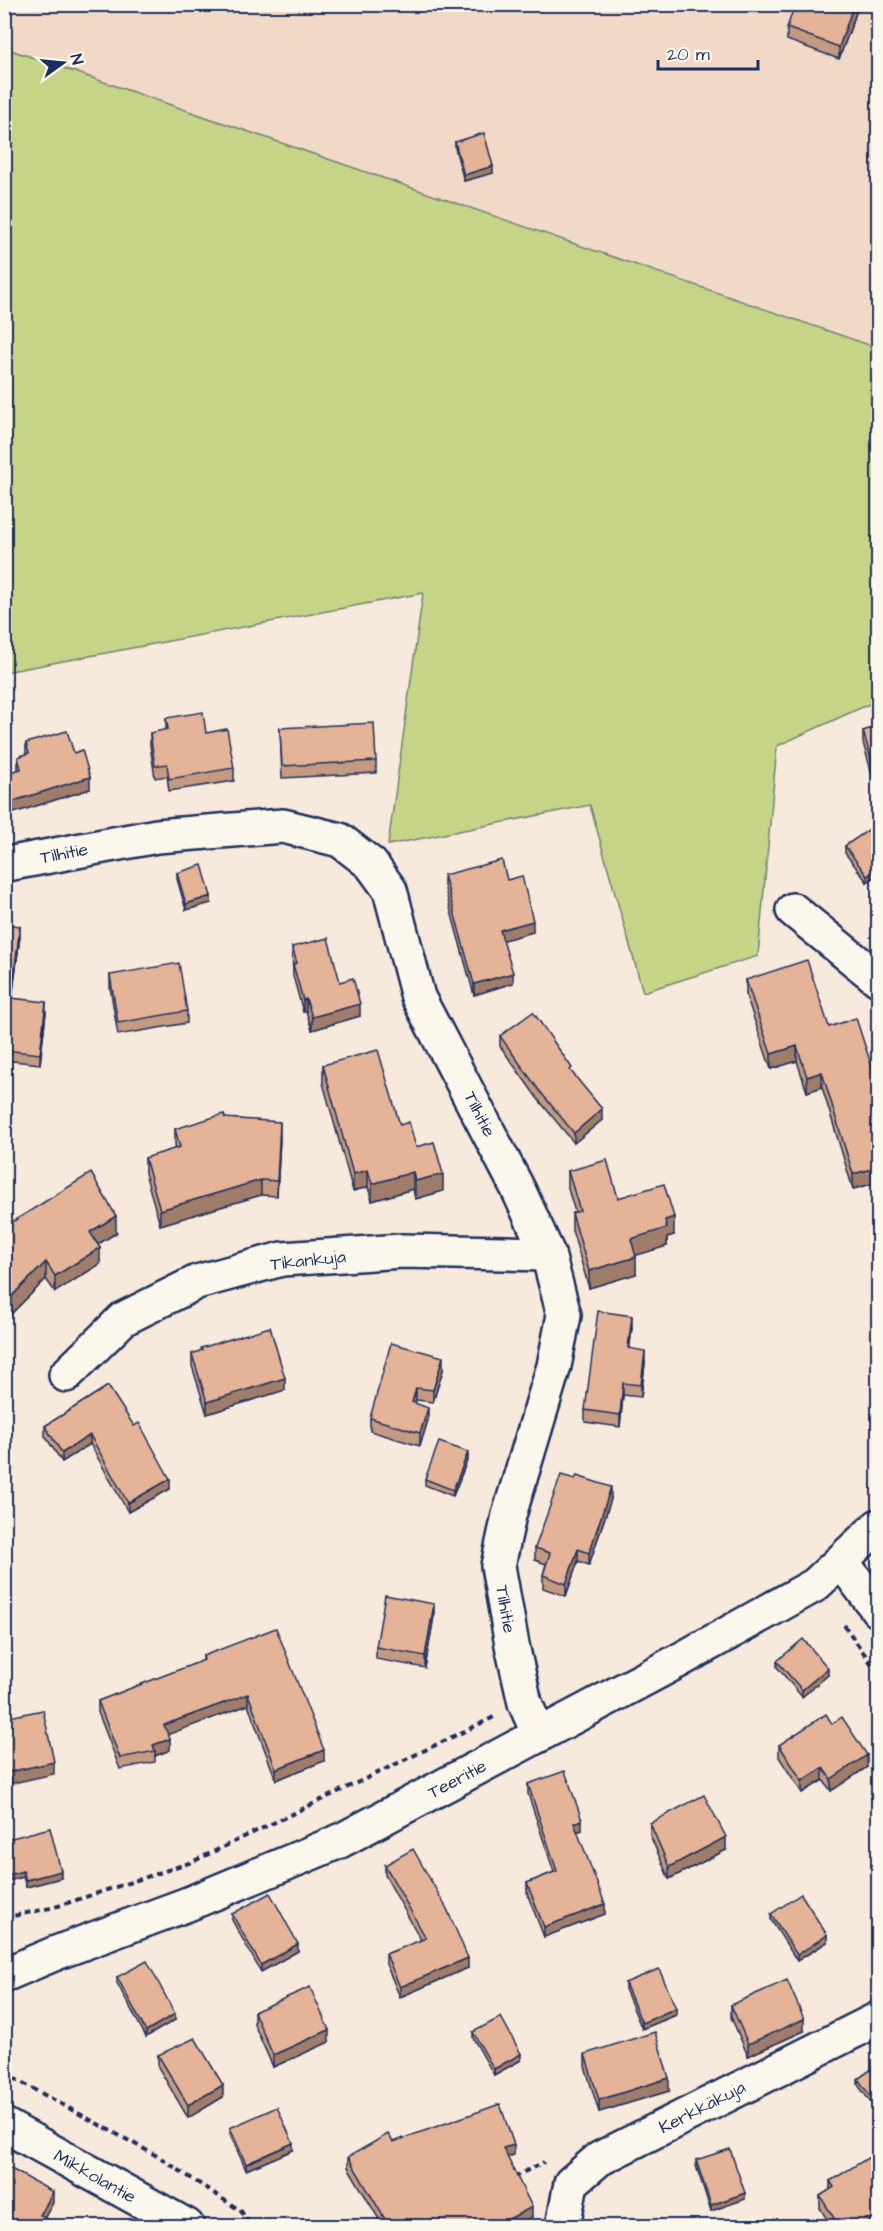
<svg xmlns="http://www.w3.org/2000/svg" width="883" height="2231" viewBox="0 0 883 2231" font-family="'Architects Daughter',sans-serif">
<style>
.built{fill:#f2d9c7}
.green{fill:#c6d488;stroke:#708273;stroke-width:1.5}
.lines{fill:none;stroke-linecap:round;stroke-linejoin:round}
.minor-casing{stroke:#1b2f5e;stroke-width:38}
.path{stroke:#1b2f5e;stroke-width:4;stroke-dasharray:6 4.5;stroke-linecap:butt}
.minor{stroke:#fbf7ec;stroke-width:33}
.wall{fill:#c59a82;stroke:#1b2f5e;stroke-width:1.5}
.shaded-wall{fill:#a07d6a;stroke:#1b2f5e;stroke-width:1.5}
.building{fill:#e5b397;stroke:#1b2f5e;stroke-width:1.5}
.labels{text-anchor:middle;stroke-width:6;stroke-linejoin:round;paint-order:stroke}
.street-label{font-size:18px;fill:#1b2f5e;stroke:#fbf7ec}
</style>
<rect width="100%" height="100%" fill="#f7e9db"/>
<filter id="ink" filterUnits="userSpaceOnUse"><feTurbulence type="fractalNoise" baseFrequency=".0167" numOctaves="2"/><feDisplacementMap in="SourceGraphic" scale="12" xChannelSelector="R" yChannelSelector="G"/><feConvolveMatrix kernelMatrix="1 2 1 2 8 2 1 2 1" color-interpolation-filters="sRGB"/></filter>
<g filter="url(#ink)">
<polygon class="built" points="5,5 878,5 878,348 5,48"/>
<polygon class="green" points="5,48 878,348 878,700 777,746 758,956 643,992 590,805 388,845 423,593 5,672"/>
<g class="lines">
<defs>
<g id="minor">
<polyline points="7,864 157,836 283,826 340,840 371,864 390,890 418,997 518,1189 548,1254 564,1315 554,1366 509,1515 498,1566 512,1645 525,1703 539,1735"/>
<polyline points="793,910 878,979"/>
<polyline points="66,1375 123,1319 197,1282 282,1259 402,1251 548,1254"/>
<polyline points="842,1562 878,1610"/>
<polyline points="4,1975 56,1953 188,1904 340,1841 680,1660 815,1585 878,1526"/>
<polyline points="4,2125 187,2226"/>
<polyline points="566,2226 564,2221 571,2183 599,2159 878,2019"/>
</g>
</defs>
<use href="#minor" class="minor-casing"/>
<g class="path">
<polyline points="844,1625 878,1673"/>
<polyline points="4,1918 55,1907 192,1862 496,1716"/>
<polyline points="4,2073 159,2157 241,2211 251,2226"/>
<polyline points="514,2177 544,2162"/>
</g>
<use href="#minor" class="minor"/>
</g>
<g class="wall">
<polygon points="428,4 454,4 450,14"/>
<polygon points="857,4 857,10 839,59 787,40 787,28"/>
<polygon points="455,142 493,173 464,181 455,148"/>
<polygon points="166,718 206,733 234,768 234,781 169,791 167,776 155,778 150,745 150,733 166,730"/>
<polygon points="879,726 879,798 863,743 863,731"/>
<polygon points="280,728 376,761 376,773 282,778"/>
<polygon points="26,743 74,753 90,789 4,816 4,774 18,770 18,757 26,754"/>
<polygon points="879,823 879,874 867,882 845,853 845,846"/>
<polygon points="177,873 211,903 186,910 177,879"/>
<polygon points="444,875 507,880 533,932 503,940 513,983 474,995 444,886"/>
<polygon points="4,924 20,936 12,998 46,1012 40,1064 4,1060"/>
<polygon points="292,947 340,982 360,1016 312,1030 306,1011 303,1012 293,976"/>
<polygon points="110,975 187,1011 187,1023 118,1035 110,987"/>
<polygon points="746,980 829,1027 879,1089 879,1193 875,1183 853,1189 822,1087 807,1092 797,1061 771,1069 746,995"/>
<polygon points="500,1036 572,1074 602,1120 574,1143 538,1099 500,1046"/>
<polygon points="323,1065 400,1125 416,1147 443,1191 415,1199 413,1189 372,1201 368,1187 353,1191 323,1083"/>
<polygon points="225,1118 280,1137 277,1196 261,1195 160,1225 145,1173 145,1158 176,1149 175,1144 175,1129"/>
<polygon points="568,1171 618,1198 674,1235 667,1237 667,1246 635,1255 636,1274 589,1288 572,1230 572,1213 575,1212 568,1189"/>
<polygon points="4,1227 116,1233 98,1244 100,1264 55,1292 46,1279 4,1321"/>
<polygon points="632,1328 629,1349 645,1363 641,1397 623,1395 620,1427 585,1422 585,1410"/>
<polygon points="192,1354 285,1390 207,1414 192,1366"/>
<polygon points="443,1370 433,1402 416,1400 415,1403 428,1420 420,1446 370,1431 370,1418"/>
<polygon points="108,1386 170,1489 128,1512 90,1444 62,1462 45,1436 45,1426"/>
<polygon points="468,1458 453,1496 425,1485 425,1479"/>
<polygon points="611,1499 589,1565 578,1561 566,1596 543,1588 543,1575 546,1564 535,1560 535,1548"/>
<polygon points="434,1616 425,1668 376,1659 376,1647"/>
<polygon points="203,1656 324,1761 276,1780 248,1705 168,1734 170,1750 155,1756 155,1762 120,1769 98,1712 98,1701 203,1661"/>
<polygon points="777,1661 828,1675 802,1697 777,1667"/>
<polygon points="832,1724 867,1767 831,1791 823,1780 802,1793 779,1757 779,1745"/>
<polygon points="528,1784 582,1830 577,1832 605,1914 544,1937 527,1893 527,1883 554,1872 528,1794"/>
<polygon points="650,1823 726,1850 669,1879 650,1835"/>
<polygon points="4,1840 61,1878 26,1887 23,1877 4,1882"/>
<polygon points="385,1865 468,1968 400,1997 386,1964 386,1954 421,1940 385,1875"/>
<polygon points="232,1914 298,1951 261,1972 232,1920"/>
<polygon points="771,1914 827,1942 797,1961 771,1920"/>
<polygon points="117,1977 175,2020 146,2037 117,1983"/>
<polygon points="625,1983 676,2015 642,2029 625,1989"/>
<polygon points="731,2005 804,2031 748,2056 731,2017"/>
<polygon points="254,2012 329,2042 273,2067 254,2024"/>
<polygon points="473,2032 521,2060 494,2075 473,2038"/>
<polygon points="585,2054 669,2091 599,2112 585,2066"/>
<polygon points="158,2055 223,2097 188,2118 158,2067"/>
<polygon points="879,2064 879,2114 858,2085 858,2079"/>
<polygon points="230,2128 293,2150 246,2170 230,2134"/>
<polygon points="393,2142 514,2155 507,2157 532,2217 514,2226 383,2226 348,2167 348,2157"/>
<polygon points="696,2160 745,2199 711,2211 696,2166"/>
<polygon points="830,2181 879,2226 831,2226 820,2208 820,2196 830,2190"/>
</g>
<g class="shaded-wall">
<polygon points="450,4 454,4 450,14"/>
<polygon points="854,4 857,4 857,10 839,59 839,47"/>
<polygon points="493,166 493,173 464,181 464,175"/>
<polygon points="90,777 90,789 4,816 4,804"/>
<polygon points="879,868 879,874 867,882 867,876"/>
<polygon points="211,896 211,903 186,910 186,904"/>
<polygon points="533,921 533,932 500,941 500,930"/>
<polygon points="20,926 20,936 11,1008 11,998"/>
<polygon points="513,973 513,983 474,995 474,984"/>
<polygon points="306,999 306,1011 303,1012 303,1000"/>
<polygon points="46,1002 46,1012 40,1064 40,1054"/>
<polygon points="360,1004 360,1016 312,1030 312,1017"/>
<polygon points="797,1046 797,1061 771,1069 771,1054"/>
<polygon points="822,1072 822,1087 807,1092 807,1077"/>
<polygon points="602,1109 602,1120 574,1143 574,1133"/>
<polygon points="280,1122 280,1137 277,1196 277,1181"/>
<polygon points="875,1168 875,1183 853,1189 853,1174"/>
<polygon points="368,1170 368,1187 353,1191 353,1174"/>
<polygon points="413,1172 413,1189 372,1201 372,1184"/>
<polygon points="443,1174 443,1191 415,1199 415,1181"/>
<polygon points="261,1180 261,1195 160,1225 160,1210"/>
<polygon points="116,1216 116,1233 90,1249 90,1232"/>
<polygon points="674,1217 674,1235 667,1237 667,1246 631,1257 631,1239 665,1220"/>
<polygon points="100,1248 100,1264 55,1292 55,1276"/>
<polygon points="636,1257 636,1274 589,1288 589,1271"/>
<polygon points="46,1262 46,1279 4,1321 4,1304"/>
<polygon points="632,1316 632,1328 628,1361 628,1348"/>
<polygon points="645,1351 645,1363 641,1397 641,1385"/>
<polygon points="443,1357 443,1370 433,1402 433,1390"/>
<polygon points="285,1378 285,1390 207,1414 207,1402"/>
<polygon points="623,1383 623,1395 620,1427 620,1415"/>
<polygon points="416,1388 416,1400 412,1415 412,1402"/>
<polygon points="428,1408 428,1420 420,1446 420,1433"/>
<polygon points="90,1435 90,1444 62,1462 62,1453"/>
<polygon points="468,1452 468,1458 453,1496 453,1490"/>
<polygon points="170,1479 170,1489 128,1512 128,1503"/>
<polygon points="611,1487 611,1499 589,1565 589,1553"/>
<polygon points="578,1549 578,1561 566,1596 566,1584"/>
<polygon points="434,1604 434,1616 425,1668 425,1656"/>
<polygon points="828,1668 828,1675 802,1697 802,1690"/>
<polygon points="248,1694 248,1705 164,1736 164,1725"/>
<polygon points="170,1739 170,1750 155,1756 155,1751 153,1745"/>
<polygon points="324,1750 324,1761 276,1780 276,1769"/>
<polygon points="867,1755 867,1767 831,1791 831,1779"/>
<polygon points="54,1762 54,1774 4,1785 4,1773"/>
<polygon points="823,1768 823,1780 802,1793 802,1781"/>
<polygon points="582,1820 582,1830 574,1833 574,1823"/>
<polygon points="726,1837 726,1850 669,1879 669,1867"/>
<polygon points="23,1871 23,1877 4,1882 4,1876"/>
<polygon points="61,1871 61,1878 26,1887 26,1880"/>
<polygon points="605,1904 605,1914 544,1937 544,1927"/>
<polygon points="827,1935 827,1942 797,1961 797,1955"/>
<polygon points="298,1944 298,1951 261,1972 261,1965"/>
<polygon points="468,1958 468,1968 400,1997 400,1987"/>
<polygon points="676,2008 676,2015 642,2029 642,2023"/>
<polygon points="175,2014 175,2020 146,2037 146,2031"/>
<polygon points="804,2019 804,2031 748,2056 748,2044"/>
<polygon points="329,2030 329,2042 273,2067 273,2055"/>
<polygon points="521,2054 521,2060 494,2075 494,2069"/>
<polygon points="669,2078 669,2091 599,2112 599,2100"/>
<polygon points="223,2085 223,2097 188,2118 188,2105"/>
<polygon points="293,2143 293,2150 246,2170 246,2164"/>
<polygon points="514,2145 514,2155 503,2158 503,2148"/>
<polygon points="53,2192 53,2203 40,2226 40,2215"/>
<polygon points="745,2193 745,2199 711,2211 711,2205"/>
<polygon points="532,2207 532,2217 514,2226 495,2226"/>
<polygon points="879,2215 879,2226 860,2226"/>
</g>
<g class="building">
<polygon points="795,4 854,4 839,47 787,28"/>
<polygon points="484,133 493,166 464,175 455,142"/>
<polygon points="203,712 206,733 227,729 234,768 169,779 167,764 155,766 150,733 168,729 166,718"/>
<polygon points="374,723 376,761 282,766 280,728"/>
<polygon points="879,726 879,786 863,731"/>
<polygon points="67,731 74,753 82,750 90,777 4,804 4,774 21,769 18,757 29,753 26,743"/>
<polygon points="879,823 879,868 867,876 845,846"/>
<polygon points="502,860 507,880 522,876 533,921 500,930 513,973 474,984 444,875"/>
<polygon points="202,865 211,896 186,904 177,873"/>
<polygon points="4,924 20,926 11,998 46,1002 40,1054 4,1050"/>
<polygon points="328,938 340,982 353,978 360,1004 312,1017 306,999 303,1000 293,964 297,963 292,947"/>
<polygon points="807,960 829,1027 856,1018 879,1089 879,1178 875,1168 853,1174 822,1072 807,1077 797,1046 771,1054 746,980"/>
<polygon points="179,963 187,1011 118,1023 110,975"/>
<polygon points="533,1012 572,1068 570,1070 602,1109 574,1133 538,1089 500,1036"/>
<polygon points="378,1050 400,1125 409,1122 416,1147 434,1142 443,1174 415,1181 413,1172 372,1184 368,1170 353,1174 323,1065"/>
<polygon points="224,1114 225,1118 280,1122 277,1181 261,1180 160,1210 145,1158 180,1147 175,1129"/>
<polygon points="607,1160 618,1198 664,1184 674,1217 665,1220 667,1228 631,1239 636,1257 589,1271 572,1213 580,1211 568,1171"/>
<polygon points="91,1173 116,1216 90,1232 100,1248 55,1276 46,1262 4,1304 4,1227"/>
<polygon points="598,1311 632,1316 628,1348 645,1351 641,1385 623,1383 620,1415 585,1410"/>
<polygon points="270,1327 285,1378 207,1402 192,1354 202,1350 201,1348"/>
<polygon points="391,1343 443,1357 433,1390 416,1388 412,1402 428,1408 420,1433 370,1418"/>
<polygon points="108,1386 134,1426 139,1423 170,1479 128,1503 90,1435 62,1453 45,1426"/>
<polygon points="439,1442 468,1452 453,1490 425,1479"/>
<polygon points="561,1475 575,1479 577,1476 611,1487 589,1553 578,1549 566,1584 543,1575 550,1553 535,1548"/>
<polygon points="385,1595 434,1604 425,1656 376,1647"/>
<polygon points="276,1628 324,1750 276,1769 248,1694 164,1725 170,1739 153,1745 155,1751 120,1758 98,1701 204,1660 203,1656"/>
<polygon points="803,1639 828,1668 802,1690 777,1661"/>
<polygon points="43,1710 54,1762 4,1773 4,1718"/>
<polygon points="826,1714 832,1724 842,1717 867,1755 831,1779 823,1768 802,1781 779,1745"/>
<polygon points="565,1771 582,1820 574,1823 605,1904 544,1927 527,1883 557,1871 528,1784"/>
<polygon points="704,1795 726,1837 669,1867 650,1823"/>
<polygon points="50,1828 61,1871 26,1880 23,1871 4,1876 4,1840"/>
<polygon points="413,1849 447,1909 468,1958 400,1987 386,1954 426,1938 385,1865"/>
<polygon points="270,1893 298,1944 261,1965 232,1914"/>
<polygon points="801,1894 827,1935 797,1955 771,1914"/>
<polygon points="147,1961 175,2014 146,2031 117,1977"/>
<polygon points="659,1969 676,2008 642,2023 625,1983"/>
<polygon points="787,1980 804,2019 748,2044 731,2005"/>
<polygon points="310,1987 329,2030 273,2055 254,2012"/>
<polygon points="501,2017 521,2054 494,2069 473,2032"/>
<polygon points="655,2032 669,2078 599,2100 585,2054"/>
<polygon points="195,2038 223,2085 188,2105 158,2055"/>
<polygon points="879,2064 879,2108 858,2079"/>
<polygon points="500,2104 514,2145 503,2148 532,2207 495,2226 389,2226 348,2157 388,2134 393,2142"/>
<polygon points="277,2107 293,2143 246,2164 230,2128"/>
<polygon points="730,2149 745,2193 711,2205 696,2160"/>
<polygon points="879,2151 879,2215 860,2226 839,2226 820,2196 834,2187 830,2181"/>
<polygon points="4,2165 53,2192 40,2215 58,2226 8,2226 4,2225"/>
</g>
</g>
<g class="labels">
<g class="street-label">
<text transform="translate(64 853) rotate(-11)" y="6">Tilhitie</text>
<text transform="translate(480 1114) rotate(63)" y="6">Tilhitie</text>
<text transform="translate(308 1260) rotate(-6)" y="6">Tikankuja</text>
<text transform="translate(506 1609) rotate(80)" y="6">Tilhitie</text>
<text transform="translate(457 1779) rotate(-28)" y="6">Teeritie</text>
<text transform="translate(702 2107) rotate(-27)" y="6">Kerkkäkuja</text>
<text transform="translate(95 2176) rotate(29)" y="6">Mikkolantie</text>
</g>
</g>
<rect width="883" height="2231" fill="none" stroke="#fbf7ec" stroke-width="24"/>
<rect x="12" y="12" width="859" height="2207" fill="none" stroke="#1b2f5e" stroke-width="2" filter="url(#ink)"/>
<g transform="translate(63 63) rotate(75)" stroke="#fbf7ec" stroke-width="4.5" paint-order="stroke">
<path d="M0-4.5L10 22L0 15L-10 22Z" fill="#1b2f5e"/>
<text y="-9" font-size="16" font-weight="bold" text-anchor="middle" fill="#1b2f5e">N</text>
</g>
<path d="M658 60v9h100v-9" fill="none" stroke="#1b2f5e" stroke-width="3"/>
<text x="667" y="60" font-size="18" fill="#1b2f5e" stroke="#fbf7ec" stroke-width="4.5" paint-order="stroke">20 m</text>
</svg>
